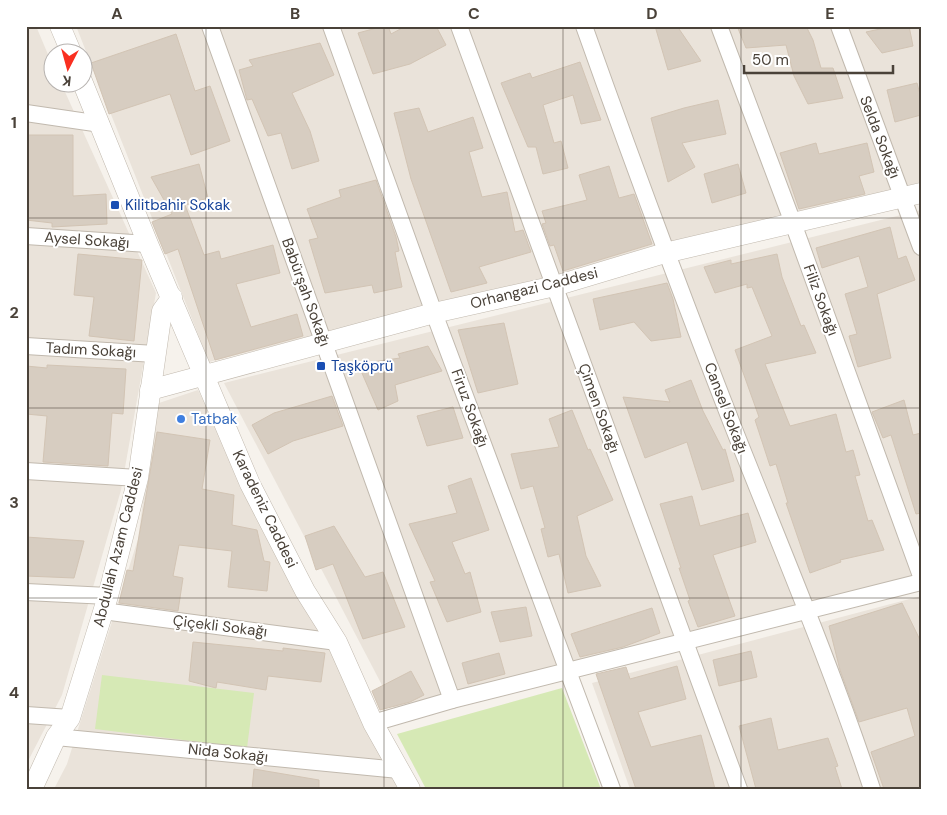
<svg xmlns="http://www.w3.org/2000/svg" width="947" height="815" viewBox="0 0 947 815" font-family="'DM Sans',sans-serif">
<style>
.residential{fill:#eae3da}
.green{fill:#d6e9b5}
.building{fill:#d7cdc1;stroke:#d2c4b4}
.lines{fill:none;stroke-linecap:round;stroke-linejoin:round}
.minor-casing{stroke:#c1b9ae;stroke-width:18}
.tertiary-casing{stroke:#c1b9ae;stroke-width:21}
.minor{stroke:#fff;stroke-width:16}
.tertiary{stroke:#fff;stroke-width:20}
.grid{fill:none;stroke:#4a4239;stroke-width:1;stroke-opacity:0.55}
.transit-dot{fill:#1a4fb4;stroke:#fff;stroke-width:2}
.shop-dot{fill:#3f7fe0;stroke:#fff;stroke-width:2}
.labels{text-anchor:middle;stroke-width:4;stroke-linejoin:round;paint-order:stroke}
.street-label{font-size:15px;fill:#4a4239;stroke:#fff}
.transit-label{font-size:15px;fill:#164399;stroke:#fff;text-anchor:start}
.shop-label{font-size:15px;fill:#366cbe;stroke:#fff;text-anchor:start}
.neatline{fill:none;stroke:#4a4239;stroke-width:2}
.grid-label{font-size:16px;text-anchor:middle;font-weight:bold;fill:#4a4239}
</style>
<rect width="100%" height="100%" fill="#f6f2ec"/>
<g class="residential">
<polygon points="26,26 36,26 52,64 52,82 61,83 156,293 121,490 62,695 26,765"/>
<polygon points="76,26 921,26 921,182 848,202 209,362"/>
<polygon points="921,210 921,580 395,710 224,383"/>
<polygon points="198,390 401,789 54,789 67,764 138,539 156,404"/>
<polygon points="921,596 921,789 630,789 592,683"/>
</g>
<g class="green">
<polygon points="102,675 254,693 247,748 95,729"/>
<polygon points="562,688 601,789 426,789 397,734"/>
</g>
<g class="building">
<polygon points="384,26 388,26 391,34 406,26 436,26 446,45 410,64 373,74 358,33"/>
<polygon points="655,26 677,26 701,61 668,70"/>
<polygon points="737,26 806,26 813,40 821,68 833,68 843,98 808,104 794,76 786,45 746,48"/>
<polygon points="894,26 909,26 913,46 882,53 866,32"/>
<polygon points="176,34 195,91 210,86 230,141 191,155 170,94 109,114 91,63"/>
<polygon points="320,43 334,75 292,93 310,131 319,161 292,169 281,133 268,136 252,99 247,100 239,70 253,66 249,60"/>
<polygon points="580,62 601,120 581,124 573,95 543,105 554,143 561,141 568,168 543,174 536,147 528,147 501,83 530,73 532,78"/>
<polygon points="917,83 921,98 921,115 895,122 887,90"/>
<polygon points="718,100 726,134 682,143 695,167 668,182 651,118 684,108"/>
<polygon points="419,108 428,132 473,117 483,148 469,152 482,197 507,192 515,232 523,230 531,252 479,267 487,283 451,292 411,179 394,113"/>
<polygon points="26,135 73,135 73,196 106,194 107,224 52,227 52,223 26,220"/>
<polygon points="816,143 819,154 867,143 874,172 859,176 865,194 799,209 780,153"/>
<polygon points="199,164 208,198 185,205 204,255 219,251 221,259 273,245 280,273 236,284 251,327 297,314 303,336 215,360 178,249 165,254 152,222 172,214 151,177"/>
<polygon points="738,164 746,193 712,203 704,174"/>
<polygon points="609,166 619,198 634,194 652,244 563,271 554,245 550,246 542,224 546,223 542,211 587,200 579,175"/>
<polygon points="376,180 396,237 399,251 395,252 402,287 374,293 372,285 325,293 309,240 318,238 307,209 341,197 339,190"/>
<polygon points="890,227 898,259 906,256 915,280 877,294 891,358 858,367 849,336 857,334 845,294 868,287 859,256 822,268 816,248"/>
<polygon points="78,254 142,260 134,341 89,336 94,297 74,295"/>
<polygon points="777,254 782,277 801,326 804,325 816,353 765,364 790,426 836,414 846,452 853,450 860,475 855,476 868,521 872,520 884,550 840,560 841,562 810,573 786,503 788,503 776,464 770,466 755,420 759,417 735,350 772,336 752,287 747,288 747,284 715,293 704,267 731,260 731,264"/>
<polygon points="667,283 673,299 681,337 651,341 634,322 600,330 593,299"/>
<polygon points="504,323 518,384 478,393 458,330"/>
<polygon points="428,346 442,371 395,385 398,401 378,410 358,364 400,358 398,354"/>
<polygon points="47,365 126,369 123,414 112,413 108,466 43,462 47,416 26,414 26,366 47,368"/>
<polygon points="691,380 703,411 723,450 725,449 734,481 702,490 687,442 645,458 623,397 670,402 665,390"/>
<polygon points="332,396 343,426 293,441 268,454 252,425 274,413"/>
<polygon points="904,400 913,435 921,433 921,513 916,514 891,435 883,438 872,412"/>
<polygon points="453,407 463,438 427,446 417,416"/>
<polygon points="572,410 588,450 590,449 613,500 577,516 586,556 601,586 568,593 559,554 548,557 541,529 545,528 533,486 521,489 511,454 559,447 549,419"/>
<polygon points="157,432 210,440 202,489 234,495 232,525 257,530 264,561 270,562 267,591 228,587 232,551 179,545 173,576 183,578 178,611 119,603 127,570 133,571"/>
<polygon points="471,478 489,530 452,542 465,574 470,572 481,612 447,622 430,582 435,581 409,524 457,513 448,486"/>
<polygon points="692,496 700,526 748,513 756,542 713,555 735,616 698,627 688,601 690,600 679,568 681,568 660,504"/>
<polygon points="334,526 365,577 383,572 405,627 363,639 333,564 316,570 305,536"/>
<polygon points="26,537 84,541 74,578 26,576"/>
<polygon points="902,603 921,642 921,789 884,789 871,752 915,736 907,708 859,722 840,670 829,626"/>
<polygon points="526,607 532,636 500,642 491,612"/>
<polygon points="652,608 660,633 623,647 580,657 571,634"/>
<polygon points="193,642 283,651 283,648 325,653 321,682 268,676 266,690 217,682 216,688 189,681"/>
<polygon points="751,651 757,677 719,686 713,660"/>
<polygon points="499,653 505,674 468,684 462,663"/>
<polygon points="677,666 686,699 638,712 651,747 701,735 715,789 636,789 596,674 626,667 630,679"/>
<polygon points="411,671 424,695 410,702 380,710 372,691"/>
<polygon points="771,718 778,750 828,738 838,766 835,767 842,789 756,789 739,726"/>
<polygon points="254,769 319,780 319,789 252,789"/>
</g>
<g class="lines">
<defs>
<g id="minor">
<polyline points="210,26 452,700"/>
<polyline points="331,26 434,313 612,789"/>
<polyline points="459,26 739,789"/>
<path d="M584 26C632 161 682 296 734 429 781 548 832 667 872 789"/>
<polyline points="719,26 793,223 921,576"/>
<polyline points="839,26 921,247"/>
<polyline points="26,113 101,124"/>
<polyline points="26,236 148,244"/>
<polyline points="26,346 155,354"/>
<polyline points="26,471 138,478"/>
<polyline points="26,592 108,596"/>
<polyline points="103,611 337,642"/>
<polyline points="26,715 70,718"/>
<polyline points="373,723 452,700 921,582"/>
<polyline points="56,737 399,770"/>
</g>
<g id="tertiary">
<polyline points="60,26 71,52"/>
<polyline points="82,81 148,244 250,484 305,591 337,642 373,723 410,789"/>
<polyline points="150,390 434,313 555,286 665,253 921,193"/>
<polyline points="32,789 56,737 70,718 108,596 138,478 162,311 172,297"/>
</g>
</defs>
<use href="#minor" class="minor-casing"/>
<use href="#tertiary" class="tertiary-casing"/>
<use href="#minor" class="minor"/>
<use href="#tertiary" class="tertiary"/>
</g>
<path class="grid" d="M206 26V789M384 26V789M563 26V789M741 26V789M26 218H921M26 408H921M26 598H921"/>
<g class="transit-dot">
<rect x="110" y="200" width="10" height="10" rx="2.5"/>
<rect x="316" y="361" width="10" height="10" rx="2.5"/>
</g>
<circle class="shop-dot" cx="181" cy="419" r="5"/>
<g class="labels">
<g class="street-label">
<text transform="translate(880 137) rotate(69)" y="5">Selda Sokağı</text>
<text transform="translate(87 240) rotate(4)" y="5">Aysel Sokağı</text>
<text transform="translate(534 288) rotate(-14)" y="5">Orhangazi Caddesi</text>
<text transform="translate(306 292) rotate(70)" y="5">Babürşah Sokağı</text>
<text transform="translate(821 300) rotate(70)" y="5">Filiz Sokağı</text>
<text transform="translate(91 350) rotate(3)" y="5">Tadım Sokağı</text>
<text transform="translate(470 408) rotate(70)" y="5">Firuz Sokağı</text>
<text transform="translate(599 408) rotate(70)" y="5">Çimen Sokağı</text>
<text transform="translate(726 408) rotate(69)" y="5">Cansel Sokağı</text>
<text transform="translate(265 509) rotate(64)" y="5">Karadeniz Caddesi</text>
<text transform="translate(118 547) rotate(-76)" y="5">Abdullah Azam Caddesi</text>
<text transform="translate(220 626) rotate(7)" y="5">Çiçekli Sokağı</text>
<text transform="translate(228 753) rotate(6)" y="5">Nida Sokağı</text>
</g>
<g class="transit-label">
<text x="125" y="210">Kilitbahir Sokak</text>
<text x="331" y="371">Taşköprü</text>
</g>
<g class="shop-label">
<text x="191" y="424">Tatbak</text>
</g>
</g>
<rect width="947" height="815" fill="none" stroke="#ffffff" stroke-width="55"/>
<g transform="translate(68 68) rotate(186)"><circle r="24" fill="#ffffff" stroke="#b7b3b0"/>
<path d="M0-4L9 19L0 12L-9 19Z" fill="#f92f20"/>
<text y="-8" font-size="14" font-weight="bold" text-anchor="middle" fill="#4a4239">K</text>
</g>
<path d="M744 65v8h149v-8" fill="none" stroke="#4a4239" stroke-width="2.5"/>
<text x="752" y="65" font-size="15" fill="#4a4239" stroke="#ffffff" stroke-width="4" paint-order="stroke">50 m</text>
<rect x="28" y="28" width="892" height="760" class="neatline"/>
<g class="grid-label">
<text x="117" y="19">A</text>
<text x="295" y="19">B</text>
<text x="474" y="19">C</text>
<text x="652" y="19">D</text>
<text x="830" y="19">E</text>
<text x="14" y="128">1</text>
<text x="14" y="318">2</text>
<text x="14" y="508">3</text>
<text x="14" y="698">4</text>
</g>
</svg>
